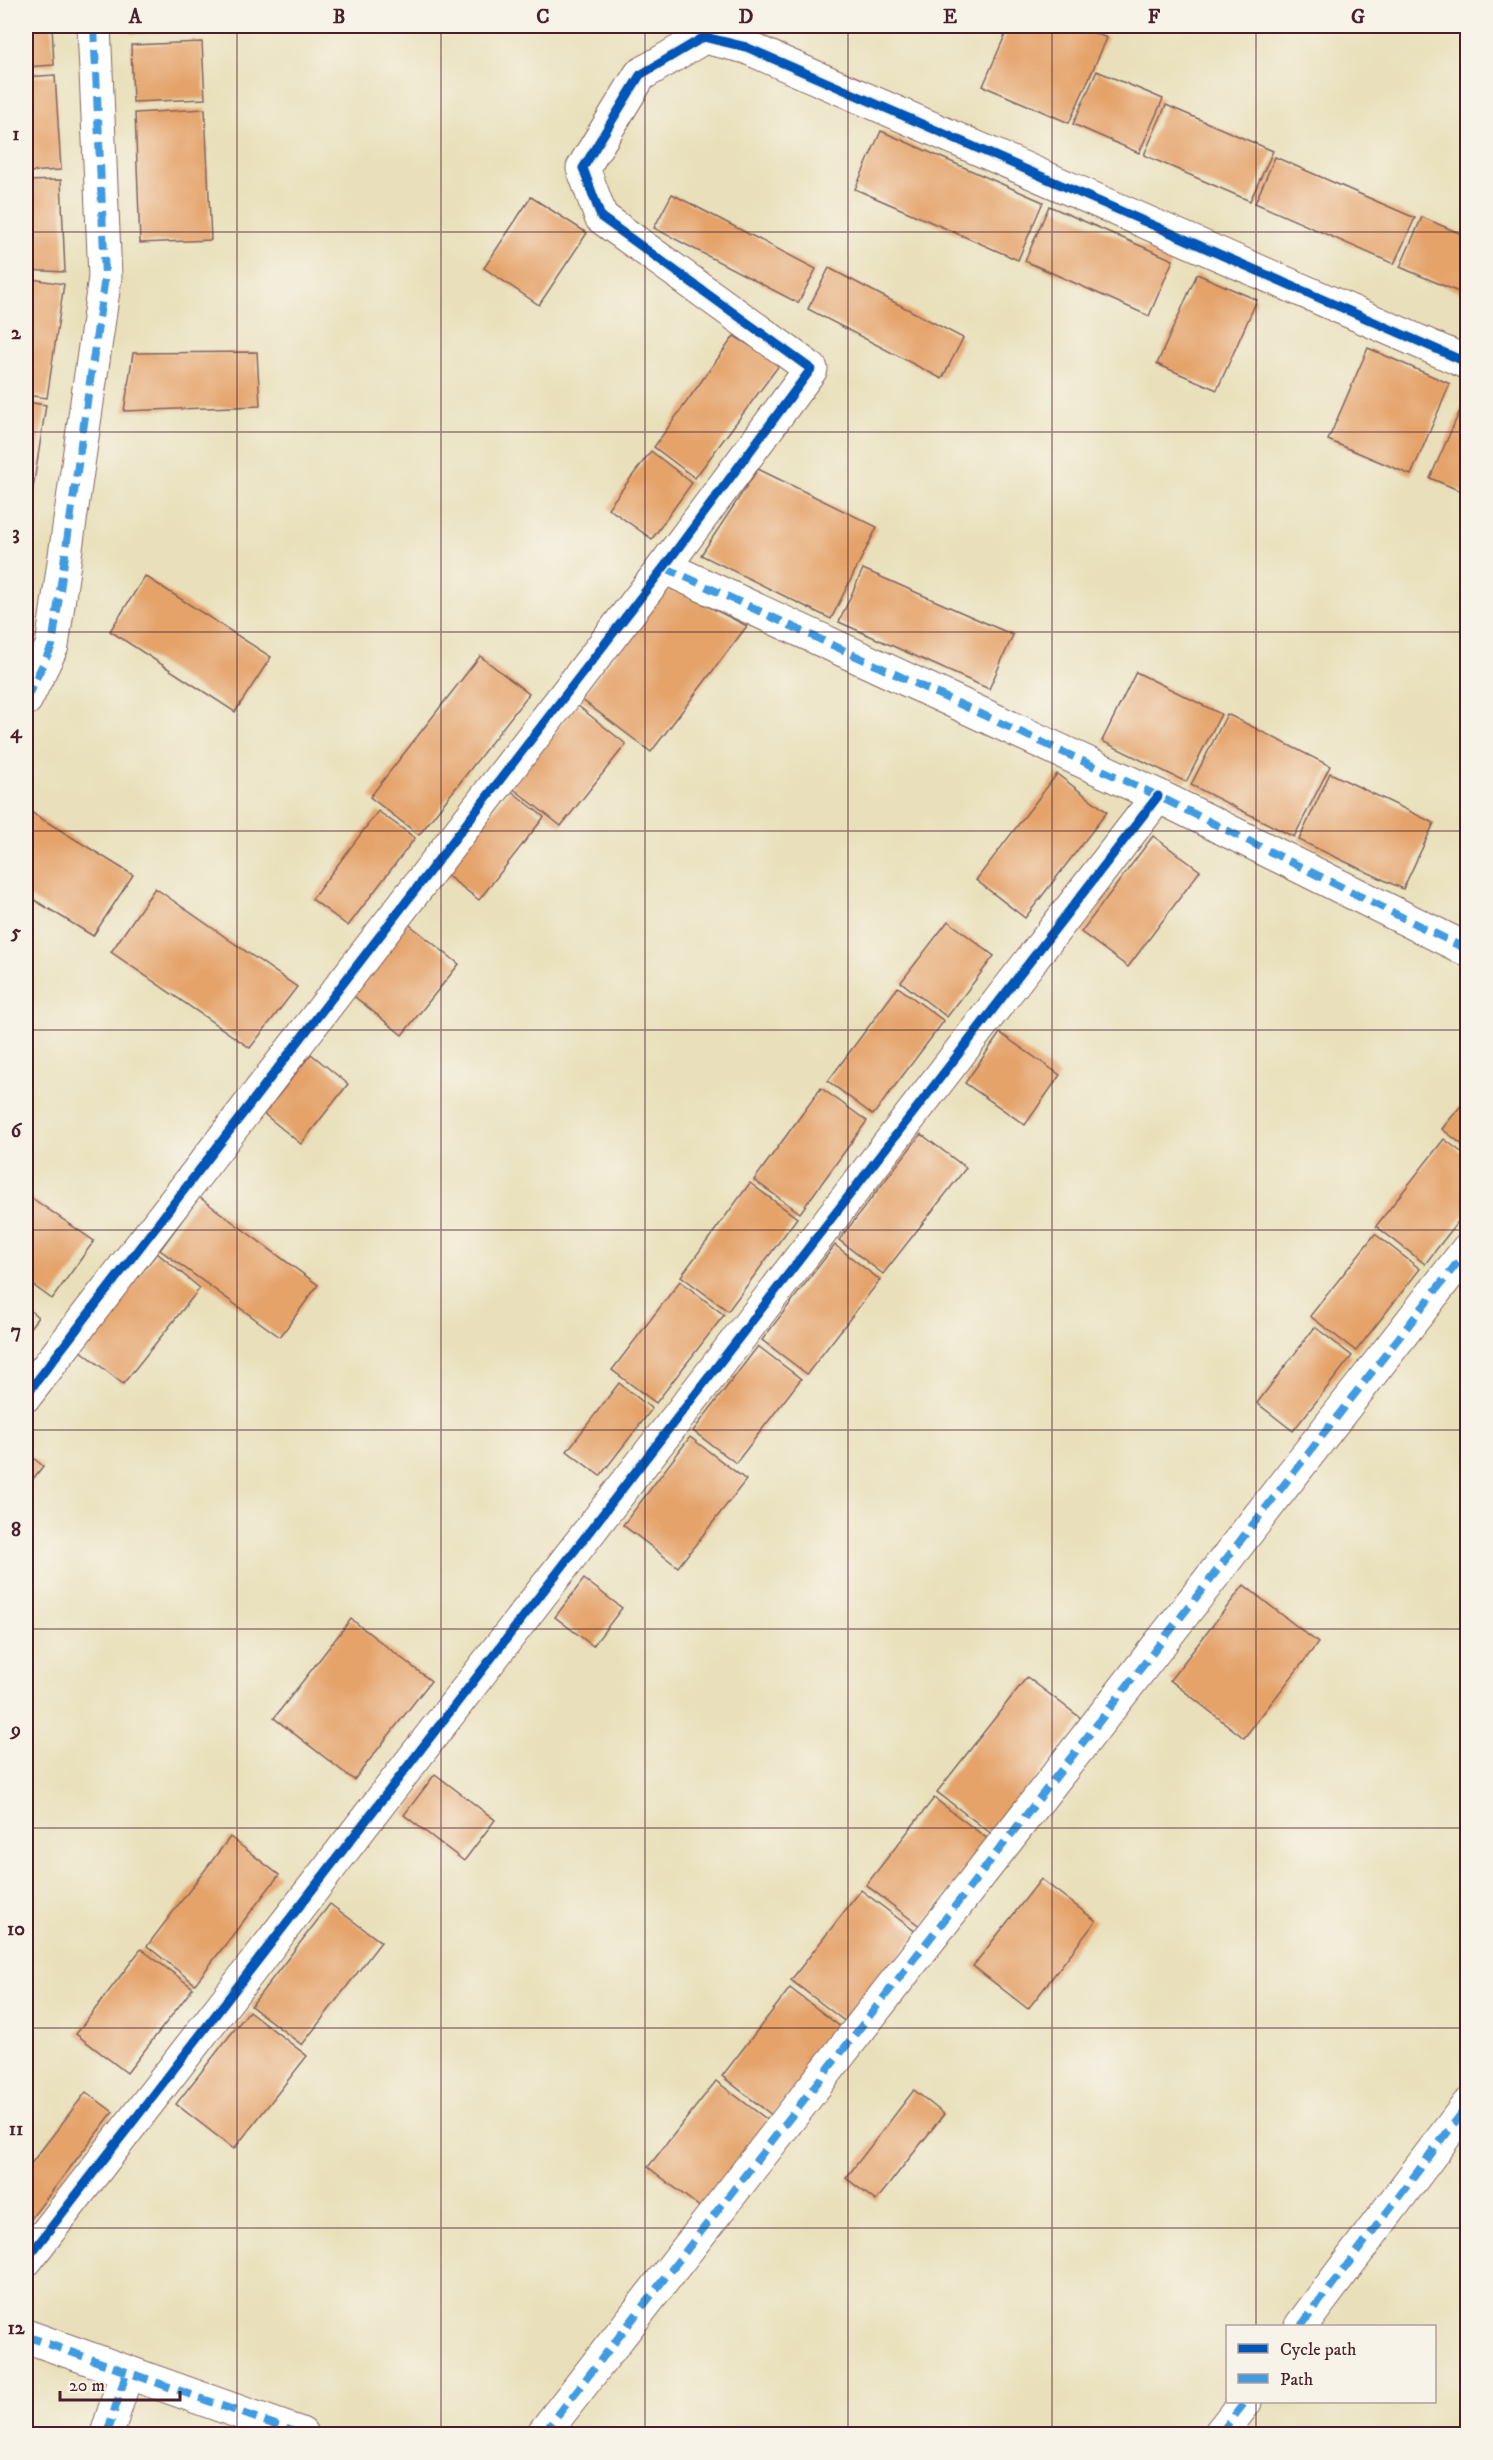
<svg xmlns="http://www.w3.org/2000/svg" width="1493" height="2460" viewBox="0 0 1493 2460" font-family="'IM FELL DW Pica',serif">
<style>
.building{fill:#e5a36a}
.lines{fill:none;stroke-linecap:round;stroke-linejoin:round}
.minor-casing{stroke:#82635d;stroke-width:35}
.minor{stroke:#fff;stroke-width:33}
.quiet{stroke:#409be1;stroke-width:8;stroke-dasharray:15 8;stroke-linecap:butt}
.cycleway-casing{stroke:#f7f3e8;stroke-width:13}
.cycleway{stroke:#0057b8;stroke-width:9}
.grid{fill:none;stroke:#4a1f2b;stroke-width:1.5;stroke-opacity:0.55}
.neatline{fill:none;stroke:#4a1f2b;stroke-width:2}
.grid-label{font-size:20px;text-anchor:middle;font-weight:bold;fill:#4a1f2b}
</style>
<rect width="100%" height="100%" fill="#f7f3e8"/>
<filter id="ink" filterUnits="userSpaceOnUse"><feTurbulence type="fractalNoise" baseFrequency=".0167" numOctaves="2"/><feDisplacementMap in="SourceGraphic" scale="12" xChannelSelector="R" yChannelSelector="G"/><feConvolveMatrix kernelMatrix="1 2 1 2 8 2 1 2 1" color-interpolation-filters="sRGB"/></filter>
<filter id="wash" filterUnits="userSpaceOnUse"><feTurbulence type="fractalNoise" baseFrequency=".008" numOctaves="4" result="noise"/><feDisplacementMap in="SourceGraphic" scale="24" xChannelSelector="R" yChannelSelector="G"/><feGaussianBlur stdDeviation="1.35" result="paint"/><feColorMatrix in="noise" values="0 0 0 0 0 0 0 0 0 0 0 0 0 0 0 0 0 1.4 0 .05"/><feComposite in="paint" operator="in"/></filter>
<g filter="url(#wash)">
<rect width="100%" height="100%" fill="#e9e0bb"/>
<g id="blocks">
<g class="building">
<polygon points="26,26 52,26 54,65 26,67"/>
<polygon points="130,26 198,26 199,31 130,34"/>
<polygon points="1009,26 1077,26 1107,38 1069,123 983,86"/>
<polygon points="202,42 205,99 133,102 131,45"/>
<polygon points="1097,71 1163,99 1139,153 1073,124"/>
<polygon points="55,75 61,170 26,172 26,77"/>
<polygon points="1166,105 1273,151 1250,201 1144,155"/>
<polygon points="205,109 211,240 140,243 135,113"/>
<polygon points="881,131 1043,202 1018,260 855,189"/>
<polygon points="1275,157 1415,218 1394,264 1255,203"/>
<polygon points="61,180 65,272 26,270 26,181"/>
<polygon points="672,194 816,269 798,303 654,228"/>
<polygon points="531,197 587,233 539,305 484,268"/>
<polygon points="1049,206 1173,260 1149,316 1025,261"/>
<polygon points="1422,217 1468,237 1468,296 1400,267"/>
<polygon points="829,268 963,338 942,379 808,309"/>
<polygon points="1197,274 1257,300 1217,390 1157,364"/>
<polygon points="26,278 64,284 47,398 26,395"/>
<polygon points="734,336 780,364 695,478 654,447"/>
<polygon points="1368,348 1450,384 1411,475 1328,440"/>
<polygon points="257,352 260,406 124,411 133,353"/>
<polygon points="1468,393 1468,494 1430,478"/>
<polygon points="26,402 46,405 32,495 26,494"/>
<polygon points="651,451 692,483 652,539 608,508"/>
<polygon points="758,469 877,527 831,619 701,555"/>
<polygon points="26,501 31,502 27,534 26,534"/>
<polygon points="863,569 1013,635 989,689 839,622"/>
<polygon points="145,576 271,657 235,712 110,631"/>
<polygon points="668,586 747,626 651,752 581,699"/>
<polygon points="480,656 529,694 419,835 370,797"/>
<polygon points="1136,672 1221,714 1186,782 1102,741"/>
<polygon points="577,705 626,744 561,826 511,787"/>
<polygon points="1227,714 1330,766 1294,837 1191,785"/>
<polygon points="1330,773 1434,823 1403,889 1299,840"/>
<polygon points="1057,774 1107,812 1025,918 976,880"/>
<polygon points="510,790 544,817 479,900 444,873"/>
<polygon points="26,809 133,875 93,936 26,895"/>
<polygon points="378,811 415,838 348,926 312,899"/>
<polygon points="1153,836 1200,871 1128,967 1081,932"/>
<polygon points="155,888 297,987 250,1048 111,952"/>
<polygon points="948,921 994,956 947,1017 901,982"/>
<polygon points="406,922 459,964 402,1035 350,993"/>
<polygon points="898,987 944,1021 873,1115 828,1081"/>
<polygon points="1000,1033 1060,1075 1025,1125 965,1083"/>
<polygon points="311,1054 348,1084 301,1144 264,1114"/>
<polygon points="821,1088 867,1121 800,1213 754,1180"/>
<polygon points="1468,1097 1468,1149 1442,1129"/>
<polygon points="921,1134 966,1168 883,1274 839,1240"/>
<polygon points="1444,1139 1468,1157 1468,1209 1425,1264 1376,1226"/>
<polygon points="750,1183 797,1218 728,1311 681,1276"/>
<polygon points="26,1194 94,1241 52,1299 26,1280"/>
<polygon points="199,1197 318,1285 280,1337 160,1250"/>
<polygon points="1375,1234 1420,1269 1356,1351 1310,1316"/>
<polygon points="835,1245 880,1280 807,1374 762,1340"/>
<polygon points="157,1253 200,1288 123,1384 80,1350"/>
<polygon points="680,1281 724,1315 656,1403 612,1370"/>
<polygon points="26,1307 38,1317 26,1333"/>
<polygon points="1315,1327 1352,1356 1293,1431 1257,1403"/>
<polygon points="758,1346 801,1379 736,1463 693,1431"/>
<polygon points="619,1383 652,1409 600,1476 567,1451"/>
<polygon points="690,1437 746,1480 678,1567 623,1525"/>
<polygon points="26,1452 43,1466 26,1488"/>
<polygon points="584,1579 622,1608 593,1646 555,1617"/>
<polygon points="1244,1585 1318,1643 1244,1738 1170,1680"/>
<polygon points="351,1619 431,1681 354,1780 274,1718"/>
<polygon points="1027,1677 1082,1719 993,1835 937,1792"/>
<polygon points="435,1774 495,1820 464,1861 404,1815"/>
<polygon points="934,1798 989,1840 921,1927 866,1885"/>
<polygon points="230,1837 279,1875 195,1984 147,1946"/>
<polygon points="1041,1879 1096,1921 1028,2009 973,1966"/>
<polygon points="861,1890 917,1933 847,2023 791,1980"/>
<polygon points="330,1904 381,1942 302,2045 251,2006"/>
<polygon points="141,1949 193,1988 127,2073 76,2034"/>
<polygon points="790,1988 842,2028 773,2116 722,2076"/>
<polygon points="249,2011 307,2056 234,2149 176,2104"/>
<polygon points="716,2081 769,2121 701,2208 648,2167"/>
<polygon points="914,2090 944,2114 876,2201 846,2178"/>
<polygon points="86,2092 113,2112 26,2225 26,2170"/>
</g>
</g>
</g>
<g filter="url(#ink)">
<use href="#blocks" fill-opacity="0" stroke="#82635d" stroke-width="1.5"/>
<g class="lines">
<defs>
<g id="minor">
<polyline points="664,567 1158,796 1468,950"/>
<polyline points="26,699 52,646 105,277 94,26"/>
<polyline points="26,1395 664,567 811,369 601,217 583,168 640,75 704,37 746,47 1468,363"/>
<polyline points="26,2260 1158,796"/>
<polyline points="1301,2326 1468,2105"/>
<polyline points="26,2336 301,2434"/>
<polyline points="107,2434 126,2374"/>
<polyline points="543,2434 1468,1249"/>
<polyline points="1220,2434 1245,2402"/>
</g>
</defs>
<use href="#minor" class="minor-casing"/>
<use href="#minor" class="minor"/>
<g class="quiet">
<polyline points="664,567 1158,796 1468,950"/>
<polyline points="26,699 52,646 105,277 94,26"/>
<polyline points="1301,2326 1468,2105"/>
<polyline points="26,2336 301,2434"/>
<polyline points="107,2434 126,2374"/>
<polyline points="543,2434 1468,1249"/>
<polyline points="1220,2434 1245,2402"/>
</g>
<defs>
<g id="cycleway">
<polyline points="26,1395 664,567 811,369 601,217 583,168 640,75 704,37 746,47 1468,363"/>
<polyline points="26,2260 1158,796"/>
</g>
</defs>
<use href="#cycleway" class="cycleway-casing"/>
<use href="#cycleway" class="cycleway"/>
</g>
</g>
<path class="grid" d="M237 26V2434M441 26V2434M645 26V2434M848 26V2434M1052 26V2434M1256 26V2326M26 232H1468M26 432H1468M26 632H1468M26 831H1468M26 1030H1468M26 1230H1468M26 1430H1468M26 1629H1468M26 1828H1468M26 2028H1468M26 2228H1468M1256 2402V2434"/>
<rect width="1493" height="2460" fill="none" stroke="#f7f3e8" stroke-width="66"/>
<rect x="1226" y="2325" width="210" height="78" fill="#f7f3e8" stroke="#b29e9c" stroke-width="1.5"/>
<rect x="1238" y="2344" width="30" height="9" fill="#0057b8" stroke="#b29e9c" stroke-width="1.5"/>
<text x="1280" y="2355" font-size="18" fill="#4a1f2b">Cycle path</text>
<rect x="1238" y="2374" width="30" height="9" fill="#409be1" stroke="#b29e9c" stroke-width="1.5"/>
<text x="1280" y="2385" font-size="18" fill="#4a1f2b">Path</text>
<path d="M60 2391v9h120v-9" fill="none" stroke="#4a1f2b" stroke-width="3"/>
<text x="69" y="2391" font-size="18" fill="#4a1f2b" stroke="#f7f3e8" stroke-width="4.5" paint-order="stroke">20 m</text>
<rect x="33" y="33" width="1427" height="2394" class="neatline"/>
<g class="grid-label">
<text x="135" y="23">A</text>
<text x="339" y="23">B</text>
<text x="543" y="23">C</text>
<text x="746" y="23">D</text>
<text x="950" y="23">E</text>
<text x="1154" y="23">F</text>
<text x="1358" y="23">G</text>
<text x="16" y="140">1</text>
<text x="16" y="339">2</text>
<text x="16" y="539">3</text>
<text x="16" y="738">4</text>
<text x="16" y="938">5</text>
<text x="16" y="1137">6</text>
<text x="16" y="1337">7</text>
<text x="16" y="1536">8</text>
<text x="16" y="1736">9</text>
<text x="16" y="1935">10</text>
<text x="16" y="2135">11</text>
<text x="16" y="2334">12</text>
</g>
</svg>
